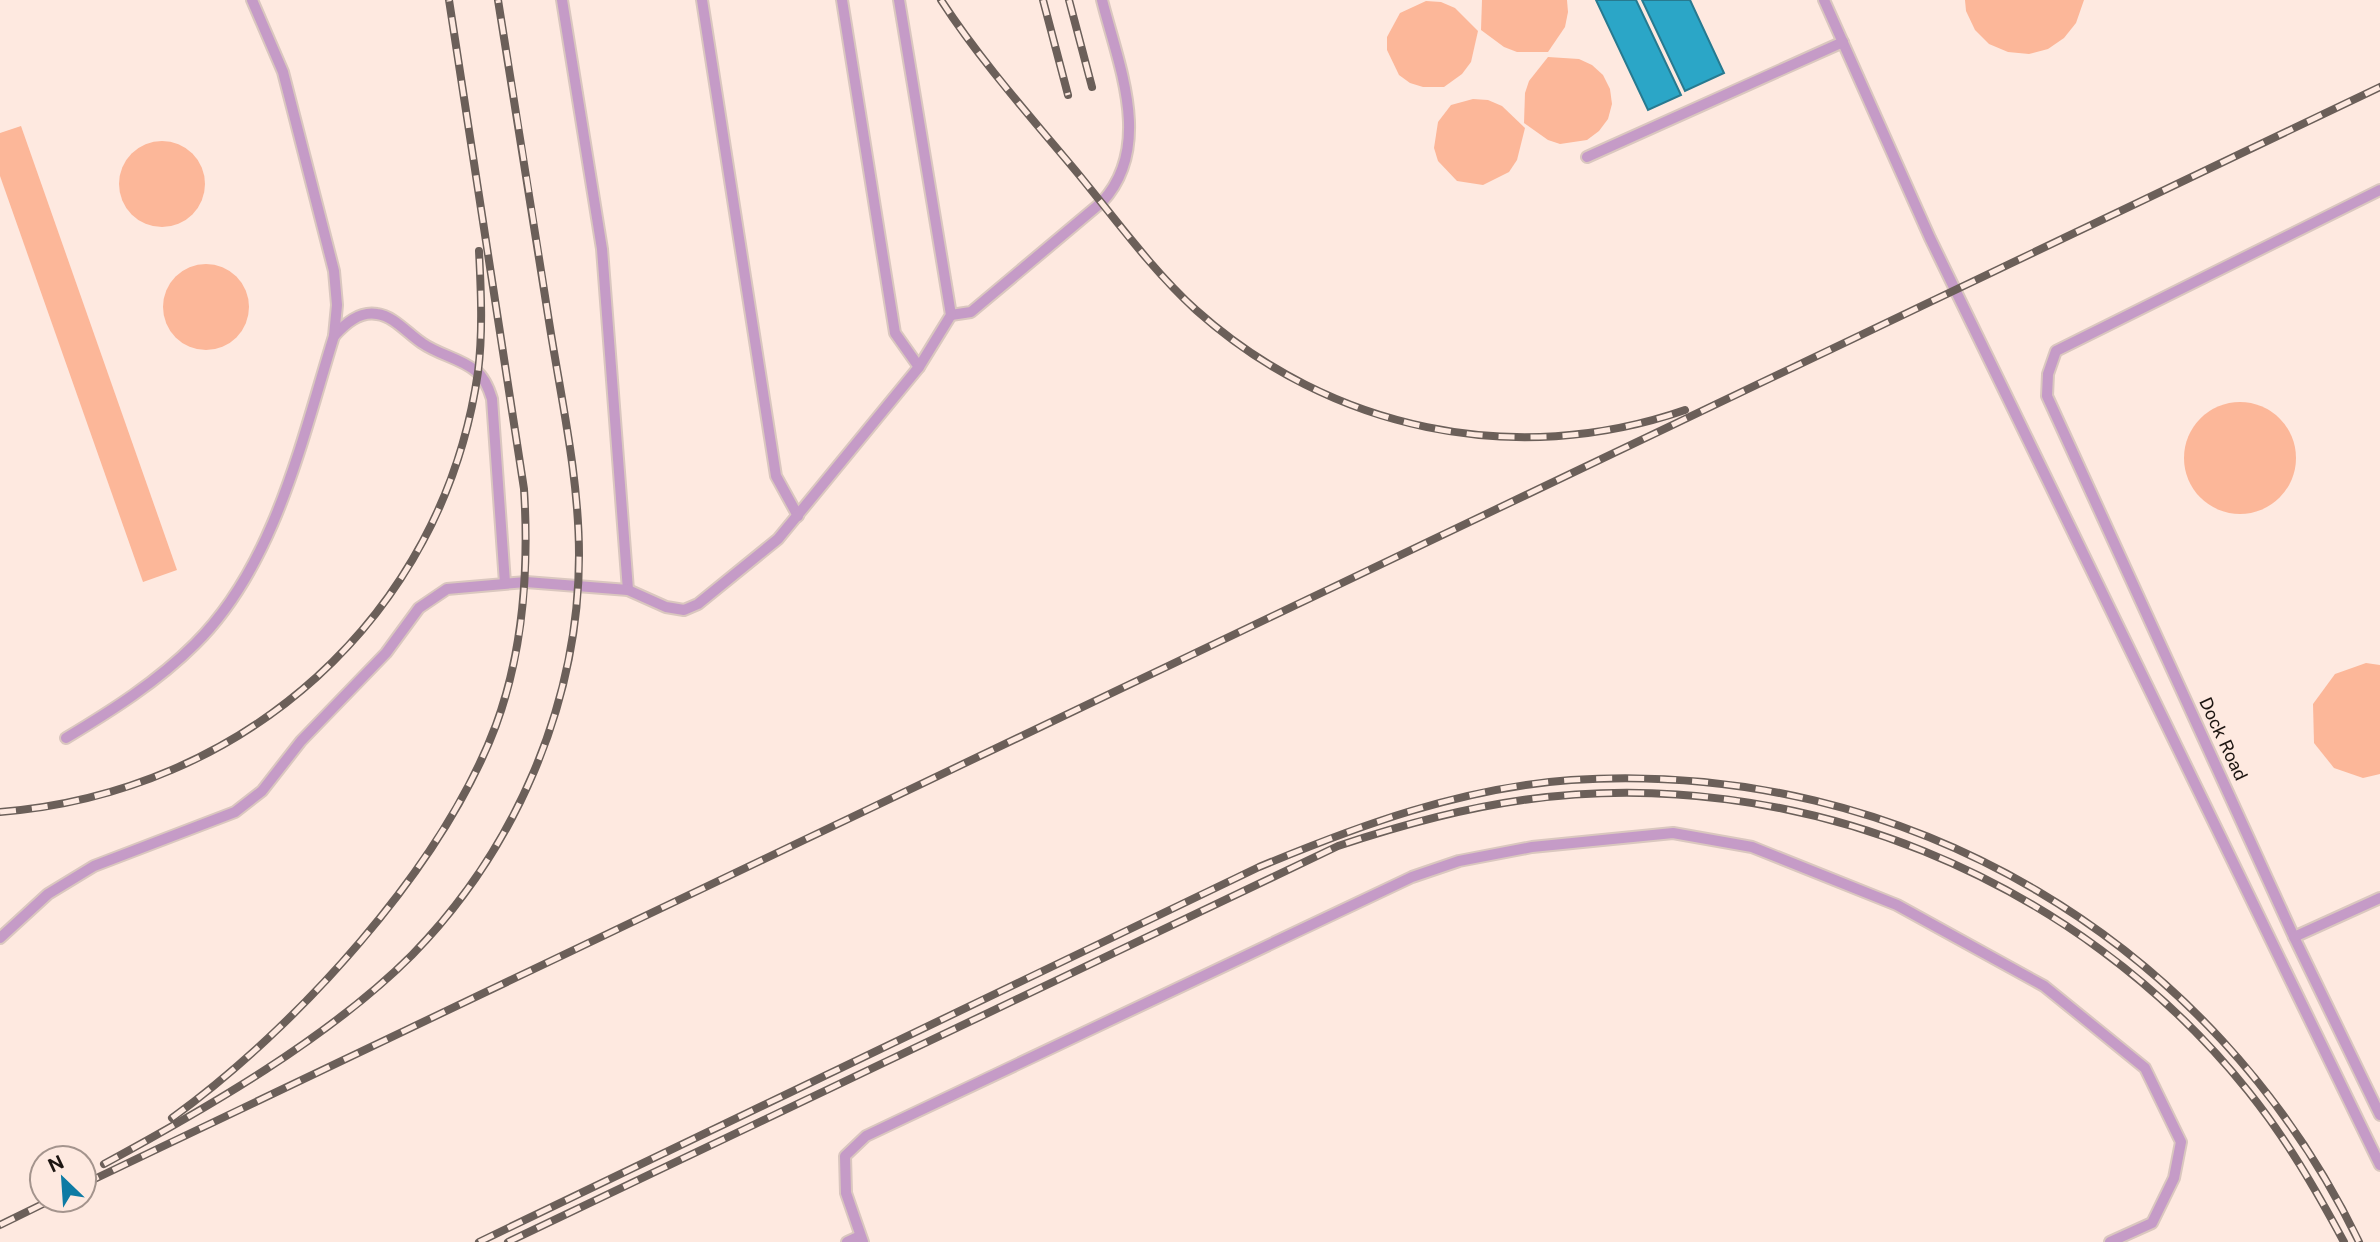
<svg xmlns="http://www.w3.org/2000/svg" width="2380" height="1242" viewBox="0 0 2380 1242" font-family="'Public Sans',sans-serif">
<style>
.water{fill:#2ba6c7;stroke:#277a90;stroke-width:2}
.building{fill:#fcb799}
.lines{fill:none;stroke-linecap:round;stroke-linejoin:round}
.service-casing{stroke:#dac7bf;stroke-width:14}
.service{stroke:#c59bc7;stroke-width:10}
.rail-casing{stroke:#6b5f59;stroke-width:8}
.rail{stroke:#fee9e0;stroke-width:5;stroke-dasharray:16;stroke-linecap:butt}
.labels{text-anchor:middle;stroke-width:7;stroke-linejoin:round;paint-order:stroke}
.street-label{font-size:18px;fill:#1d1511;stroke:#fee9e0}
</style>
<rect width="100%" height="100%" fill="#fee9e0"/>
<g class="water">
<polygon points="1596,0 1636,0 1681,95 1648,110"/>
<polygon points="1642,0 1690,0 1724,73 1685,91"/>
</g>
<g class="building">
<polygon points="1482,0 1567,0 1568,12 1565,27 1548,52 1517,52 1504,47 1481,30"/>
<polygon points="1965,0 2084,0 2076,23 2064,38 2048,49 2029,54 2008,52 1989,44 1975,30 1966,11"/>
<polygon points="1426,1 1441,2 1455,8 1478,31 1471,62 1462,74 1444,87 1423,87 1410,83 1399,75 1387,50 1387,37 1400,13"/>
<polygon points="1548,57 1579,59 1592,65 1603,75 1610,89 1612,104 1608,119 1599,131 1587,140 1560,144 1548,140 1524,123 1525,93 1529,81"/>
<polygon points="1473,99 1488,100 1502,106 1525,128 1517,160 1509,172 1483,185 1457,181 1438,161 1434,148 1438,122 1451,105"/>
<polygon points="21,126 177,570 143,582 0,176 0,133"/>
<circle cx="162" cy="184" r="43"/>
<circle cx="206" cy="307" r="43"/>
<circle cx="2240" cy="458" r="56"/>
<polygon points="2366,663 2380,665 2380,774 2363,778 2334,768 2314,743 2313,704 2335,674"/>
</g>
<g class="lines">
<defs>
<g id="service">
<polyline points="562,0 602,249 628,590"/>
<polyline points="702,0 776,476 798,516"/>
<polyline points="842,0 895,333 919,367"/>
<polyline points="1824,0 1930,238 2380,1165"/>
<polyline points="1587,157 1843,42"/>
<polyline points="2380,190 2056,351 2048,374 2047,396 2294,937 2380,1115"/>
<path d="M951 315 971 312 1102 202C1154 146 1118 64 1102 0"/>
<path d="M334 336C345 324 359 311 377 314 394 316 408 334 422 343 439 355 460 358 476 371 485 378 489 389 492 399L505 583"/>
<path d="M66 738C111 711 157 682 195 644 275 565 302 439 334 336L337 305 334 271 283 72 252 0"/>
<polyline points="2294,937 2380,898"/>
<polyline points="0,938 48,894 94,866 235,812 262,791 301,741 386,653 419,608 447,589 526,582 628,590 666,607 684,610 698,604 778,539 919,367 951,315 899,0"/>
<polyline points="847,1242 860,1236"/>
<polyline points="863,1242 846,1193 845,1156 866,1136 1412,877 1459,861 1532,847 1673,833 1752,847 1897,905 2044,986 2145,1068 2181,1142 2174,1178 2152,1223 2110,1242"/>
</g>
</defs>
<use href="#service" class="service-casing"/>
<use href="#service" class="service"/>
<defs>
<g id="rail">
<path d="M941 0C980 60 1029 115 1075 170 1114 217 1151 269 1196 310 1330 430 1515 469 1685 410"/>
<polyline points="1043,0 1068,95"/>
<polyline points="1069,0 1092,87"/>
<path d="M0 812C243 793 443 617 478 372 483 332 481 291 479 251"/>
<path d="M172 1118C296 1028 442 869 496 725 524 649 529 569 524 489L449 0"/>
<path d="M104 1164C207 1108 329 1038 412 955 515 850 579 703 579 555 579 475 560 394 548 315 532 210 515 105 498 0"/>
<polyline points="84,1184 2380,87"/>
<polyline points="0,1225 51,1200"/>
<path d="M479 1242 1259 867C1360 825 1461 788 1571 780 1906 758 2214 942 2359 1242"/>
<path d="M508 1242 1338 846C1398 826 1459 809 1523 800 1795 762 2077 877 2248 1091 2286 1138 2316 1190 2344 1242"/>
</g>
</defs>
<use href="#rail" class="rail-casing"/>
<use href="#rail" class="rail"/>
</g>
<g class="labels">
<g class="street-label">
<text transform="translate(2223 739) rotate(65)" y="6">Dock Road</text>
</g>
</g>
<g transform="translate(63 1179) rotate(335)"><circle r="33" fill="#fee9e0" stroke="#a4948d" stroke-width="2"/>
<path d="M0-5L12 26L0 18L-12 26Z" fill="#0e7ba4"/>
<text y="-10" font-size="19" font-weight="bold" text-anchor="middle" fill="#1d1511">N</text>
</g>
</svg>
